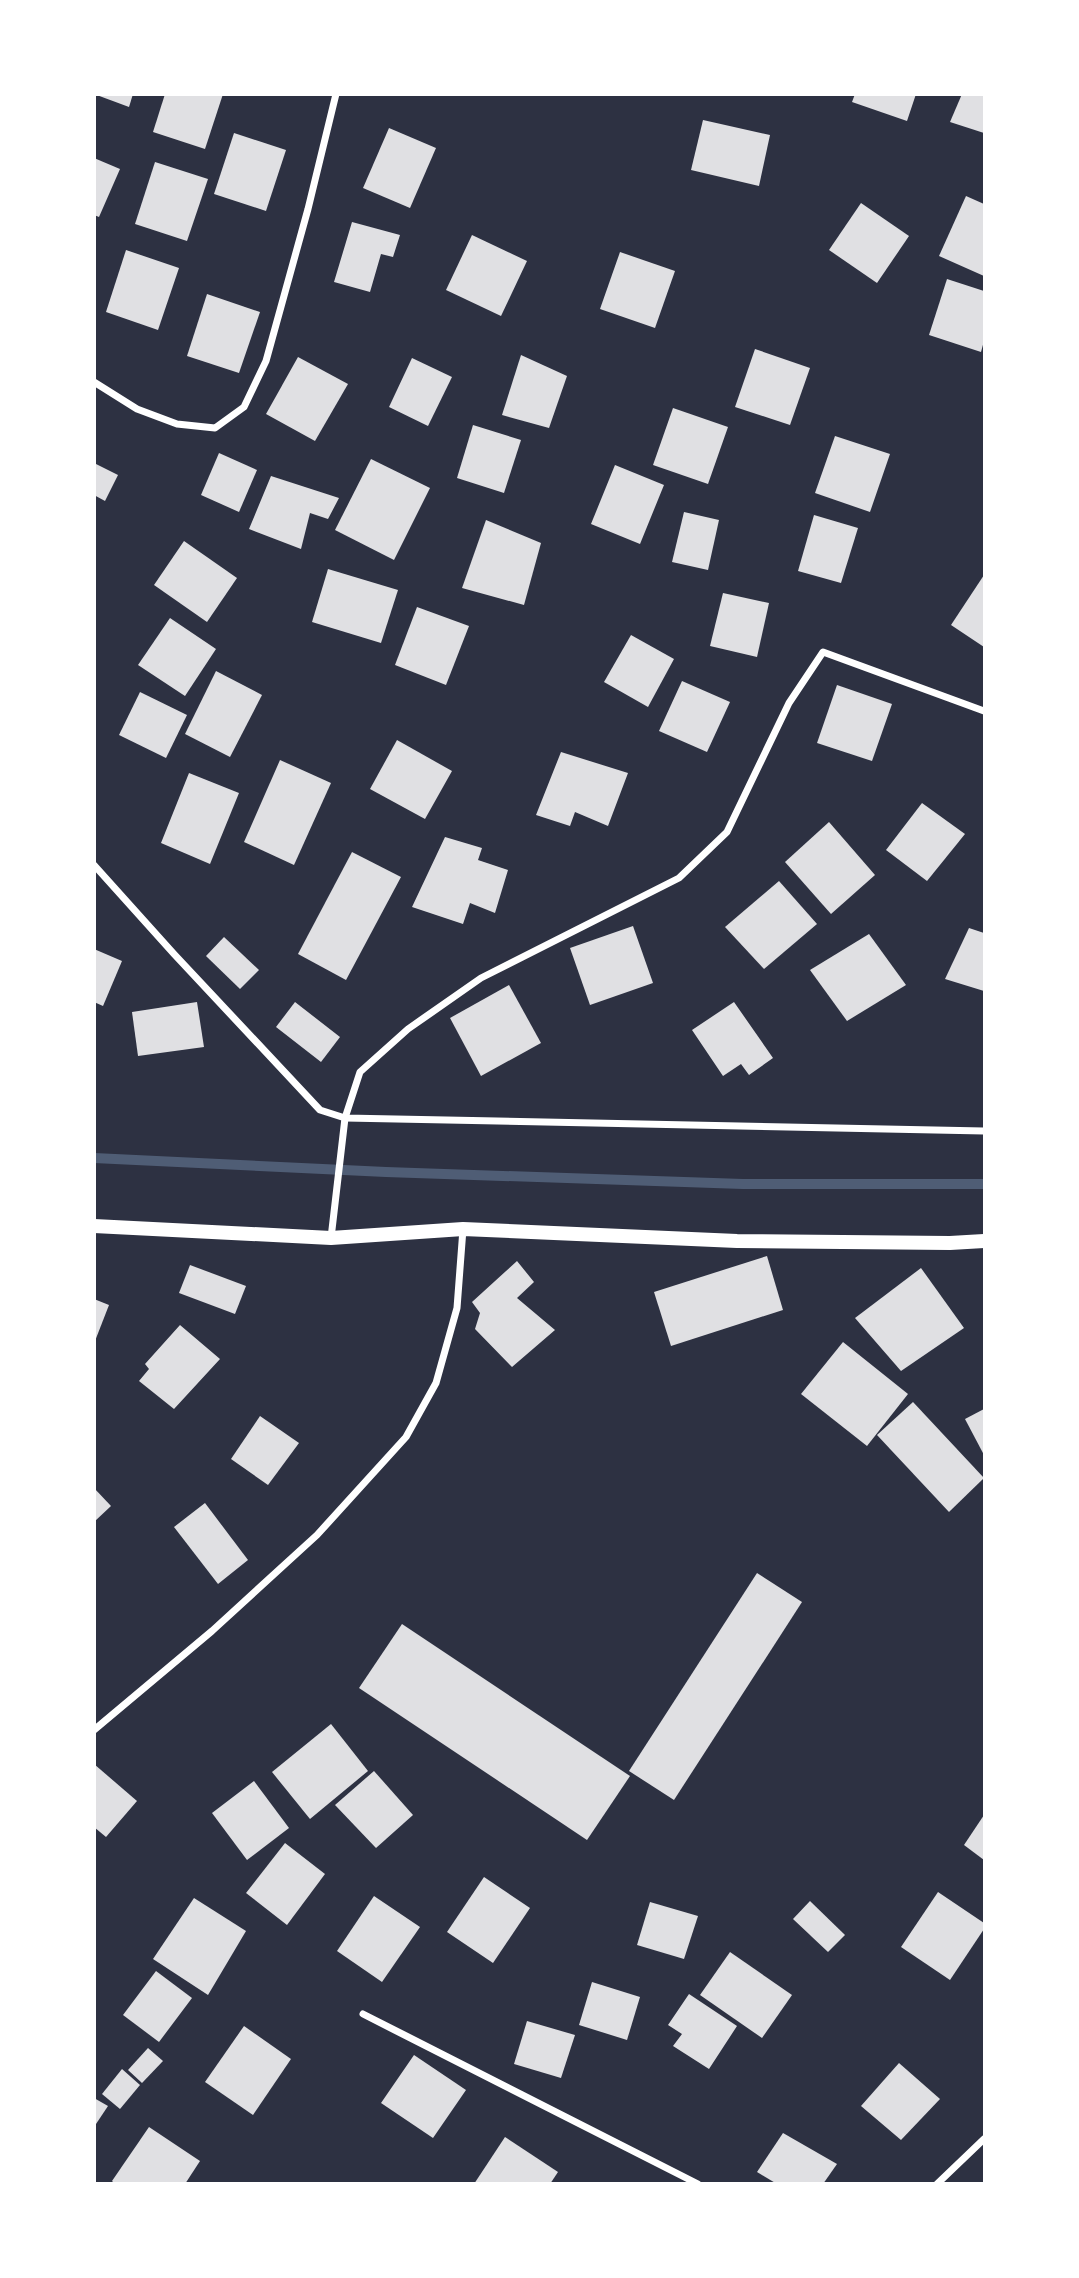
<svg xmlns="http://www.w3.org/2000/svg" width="1079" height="2278" viewBox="0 0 1079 2278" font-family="Karla,sans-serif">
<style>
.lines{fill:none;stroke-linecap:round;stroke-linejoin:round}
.stream{stroke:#4f5d75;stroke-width:10}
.building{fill:#e0e0e3}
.minor{stroke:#fff;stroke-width:7}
.secondary{stroke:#fff;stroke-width:14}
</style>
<rect width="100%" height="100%" fill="#2d3142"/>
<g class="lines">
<polyline class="stream" points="94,1158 386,1172 743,1184 984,1184"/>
</g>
<g class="building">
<polygon points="94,94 133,94 129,107"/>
<polygon points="165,94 223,94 205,149 153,132"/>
<polygon points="855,94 916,94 907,121 852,102"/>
<polygon points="962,94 984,94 984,133 950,122"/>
<polygon points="703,120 770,135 759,186 691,170"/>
<polygon points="389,128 436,148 410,208 363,188"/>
<polygon points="234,133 286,150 266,211 214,194"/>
<polygon points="94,158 120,169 99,217 94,215"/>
<polygon points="155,162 208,179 187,241 135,224"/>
<polygon points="966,196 984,204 984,276 939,256"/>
<polygon points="861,203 909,236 877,283 829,250"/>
<polygon points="352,222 400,235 393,257 381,254 370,292 334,282"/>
<polygon points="472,235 527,261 501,316 446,290"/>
<polygon points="126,250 179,268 158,330 106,312"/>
<polygon points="620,252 675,271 655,328 600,309"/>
<polygon points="947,279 984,291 984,341 981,352 929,335"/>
<polygon points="207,294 260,312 239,373 187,356"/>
<polygon points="755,349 810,368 790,425 735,407"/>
<polygon points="521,355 567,376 549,428 502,415"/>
<polygon points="298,357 348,384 315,441 266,414"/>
<polygon points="412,358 452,377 428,426 389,407"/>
<polygon points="673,408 728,427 708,484 653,465"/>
<polygon points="473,425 521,440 504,493 457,478"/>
<polygon points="835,436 890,454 870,512 815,493"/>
<polygon points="219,453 257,470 239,512 201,495"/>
<polygon points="371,459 430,488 394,560 335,530"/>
<polygon points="94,463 118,475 105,501 94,495"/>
<polygon points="615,465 664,485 640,544 591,524"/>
<polygon points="271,476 339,498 328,519 310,513 301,549 249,529"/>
<polygon points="684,512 719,520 708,570 672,562"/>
<polygon points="814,515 858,528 841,583 798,571"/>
<polygon points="486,520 541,543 524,605 462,588"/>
<polygon points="184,541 237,578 207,622 154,585"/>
<polygon points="328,569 398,590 381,643 312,622"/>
<polygon points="984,575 984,647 951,625"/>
<polygon points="723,593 769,603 757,657 710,646"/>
<polygon points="417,607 469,626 446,685 395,665"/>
<polygon points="170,618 216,649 185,696 138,665"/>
<polygon points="631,635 674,659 648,707 604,682"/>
<polygon points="216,671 262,695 230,757 185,734"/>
<polygon points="682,681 730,702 707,752 659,731"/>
<polygon points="837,685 892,704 872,761 817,743"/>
<polygon points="140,692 187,715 166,758 119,735"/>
<polygon points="397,740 452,771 425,819 370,789"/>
<polygon points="561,752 628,773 608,826 575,812 570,826 536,815"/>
<polygon points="280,760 331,783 294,865 244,842"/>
<polygon points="189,773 239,793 210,864 161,843"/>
<polygon points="922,803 965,834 927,881 886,850"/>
<polygon points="829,822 875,875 831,914 785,862"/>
<polygon points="445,837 482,848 478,860 508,870 495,913 470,903 463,924 412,907"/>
<polygon points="352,852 401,877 346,980 298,954"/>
<polygon points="779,881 817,924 764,969 725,927"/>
<polygon points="633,926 653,983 590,1005 570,948"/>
<polygon points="969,928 984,933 984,991 945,979"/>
<polygon points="869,934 906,985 847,1021 810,970"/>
<polygon points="224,937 259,970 240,989 206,956"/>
<polygon points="94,949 122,961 103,1006 94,1002"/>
<polygon points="509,985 541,1043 481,1076 450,1018"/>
<polygon points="197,1002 204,1047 138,1056 132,1012"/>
<polygon points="295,1002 340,1037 321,1062 276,1027"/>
<polygon points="734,1002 773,1058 749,1075 741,1064 723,1076 692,1030"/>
<polygon points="767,1256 783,1310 671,1346 654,1292"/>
<polygon points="517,1261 534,1282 517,1298 555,1330 512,1367 475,1329 480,1313 472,1302"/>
<polygon points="190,1265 246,1286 235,1314 179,1293"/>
<polygon points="921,1268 964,1328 901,1371 855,1318"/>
<polygon points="94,1299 109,1305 95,1341 94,1341"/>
<polygon points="180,1325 220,1359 174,1409 139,1381 149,1369 145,1364"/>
<polygon points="843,1342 908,1394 867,1446 801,1394"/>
<polygon points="913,1402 984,1478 949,1512 877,1435"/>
<polygon points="984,1409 984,1455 965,1419"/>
<polygon points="260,1416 299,1443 268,1485 231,1459"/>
<polygon points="94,1488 111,1506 94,1522"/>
<polygon points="205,1503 248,1560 218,1584 174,1527"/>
<polygon points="757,1573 802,1602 674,1800 629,1771"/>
<polygon points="402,1624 630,1776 587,1840 359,1688"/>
<polygon points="331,1724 368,1771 310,1819 272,1772"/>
<polygon points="94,1764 137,1801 106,1837 94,1827"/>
<polygon points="374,1771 413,1815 376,1848 335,1805"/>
<polygon points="254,1781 289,1828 247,1860 212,1813"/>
<polygon points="984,1815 984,1860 964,1845"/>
<polygon points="285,1843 325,1874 287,1925 246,1893"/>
<polygon points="484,1877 530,1908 493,1963 447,1932"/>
<polygon points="938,1892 984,1923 984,1929 950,1980 901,1947"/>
<polygon points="374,1896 420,1927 382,1982 337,1951"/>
<polygon points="194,1898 246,1931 208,1995 153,1959"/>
<polygon points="810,1901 845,1935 828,1952 793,1919"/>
<polygon points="650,1902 698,1916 684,1959 637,1945"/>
<polygon points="730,1952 792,1995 762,2038 700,1995"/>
<polygon points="156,1971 192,1998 159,2042 123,2015"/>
<polygon points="592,1982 640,1997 627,2040 579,2025"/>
<polygon points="689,1994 737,2026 709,2069 673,2046 682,2034 668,2025"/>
<polygon points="527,2021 575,2035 561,2078 514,2064"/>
<polygon points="244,2026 291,2059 253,2115 205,2082"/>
<polygon points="148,2048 163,2061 142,2083 128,2070"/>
<polygon points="414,2055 466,2090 433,2138 381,2103"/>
<polygon points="899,2063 940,2099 901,2140 861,2106"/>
<polygon points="122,2069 140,2085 120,2109 102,2094"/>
<polygon points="94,2098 108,2106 94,2127"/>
<polygon points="149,2127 200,2161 185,2184 115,2184 112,2181"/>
<polygon points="783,2133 837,2164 823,2184 777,2184 757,2172"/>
<polygon points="505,2137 558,2172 550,2184 474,2184"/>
</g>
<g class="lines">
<g class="minor">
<polyline points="94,382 137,409 177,424 215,428 244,407 266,361 308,209 336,94"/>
<polyline points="94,865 174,954 320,1110 345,1118 984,1131"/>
<polyline points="331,1238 345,1118 360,1072 408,1029 481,978 679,878 727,832 789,703 823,652 984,711"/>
<polyline points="94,1730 212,1631 317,1535 406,1437 436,1383 457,1308 463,1229"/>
<polyline points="363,2014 698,2184"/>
<polyline points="937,2184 984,2139"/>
</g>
<polyline class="secondary" points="94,1226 331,1238 463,1229 737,1241 950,1243 984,1241"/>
</g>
<rect width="1079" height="2278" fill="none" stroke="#ffffff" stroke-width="192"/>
</svg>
